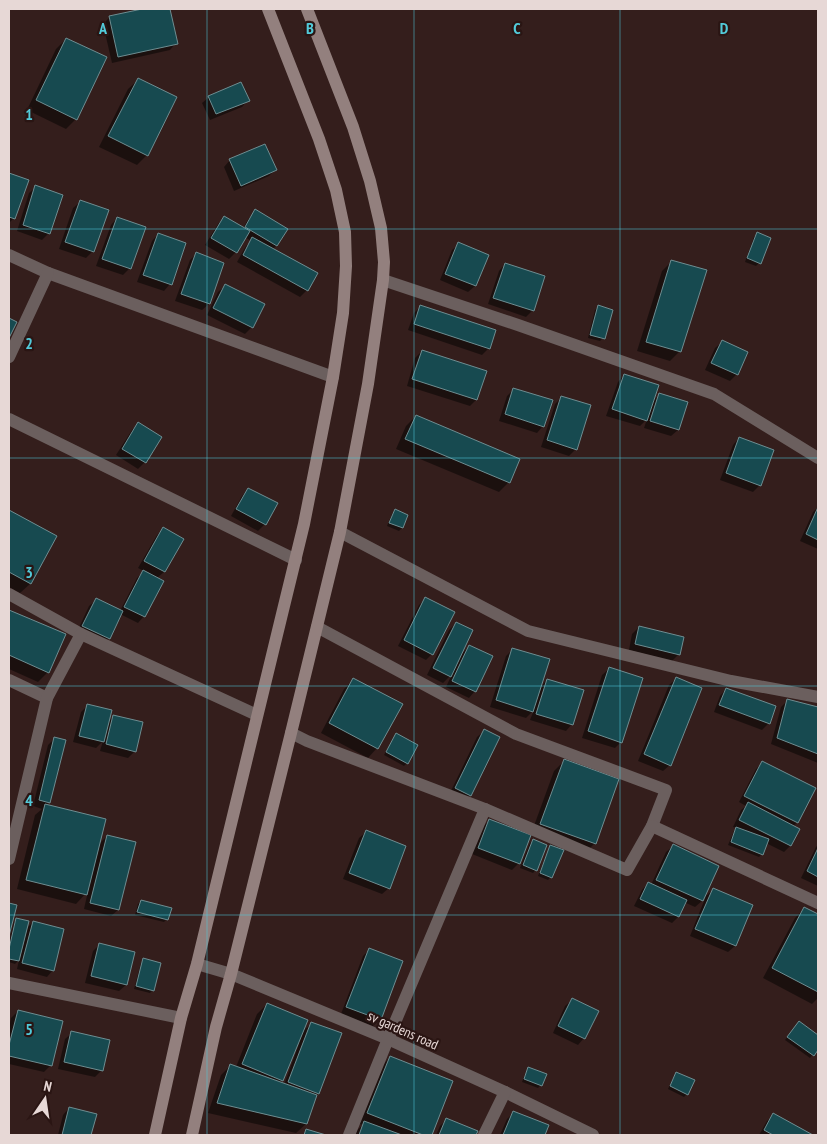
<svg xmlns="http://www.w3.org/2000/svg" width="827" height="1144" viewBox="0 0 827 1144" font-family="'PT Sans Narrow',sans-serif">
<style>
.shadow{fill:#0007;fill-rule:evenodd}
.building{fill:#174a50;stroke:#6e8d91}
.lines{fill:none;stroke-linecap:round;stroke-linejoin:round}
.minor{stroke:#6b5f5e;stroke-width:12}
.secondary{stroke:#93807e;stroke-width:12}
.grid{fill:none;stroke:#52cbda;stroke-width:1;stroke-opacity:0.55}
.labels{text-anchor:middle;stroke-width:4.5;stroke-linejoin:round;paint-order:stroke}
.street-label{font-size:14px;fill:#e7d8d6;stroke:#2a1513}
.grid-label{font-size:16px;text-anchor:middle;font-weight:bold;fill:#52cbda;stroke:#2a1513;stroke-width:4.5;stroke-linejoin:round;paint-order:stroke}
</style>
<rect width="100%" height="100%" fill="#341e1c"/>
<g class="shadow">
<polygon points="148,9 169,9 176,43 170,50 112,63 103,24 110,17"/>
<polygon points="66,39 76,119 66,129 27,110 56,49"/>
<polygon points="138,80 147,155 137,165 99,147 128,89"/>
<polygon points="209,97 248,100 242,107 210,120 202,103"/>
<polygon points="230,160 275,170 269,176 234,191 224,167"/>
<polygon points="9,174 27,180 14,218 9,223"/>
<polygon points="36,187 49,233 42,240 17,231 29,193"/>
<polygon points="80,202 93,251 86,258 59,249 73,208"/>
<polygon points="256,211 286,229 276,246 272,250 307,290 300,297 237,262 246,246 251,241 245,237 236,252 229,259 205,245 218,224 224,217 243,228 249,218"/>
<polygon points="117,218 130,268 123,275 96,266 111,225"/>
<polygon points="158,234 170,284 164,291 137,282 152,241"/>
<polygon points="757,234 759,263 756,266 745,262 754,237"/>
<polygon points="459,244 475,286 468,292 440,280 452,250"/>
<polygon points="196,254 223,263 209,304 202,310 175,301 190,260"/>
<polygon points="672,261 680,351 670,361 637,351 662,271"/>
<polygon points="505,264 533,310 526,317 488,304 499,271"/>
<polygon points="225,286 263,305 252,327 245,334 207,315 218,292"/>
<polygon points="420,307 489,348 482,355 408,330 414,313"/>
<polygon points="598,307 603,338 600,341 588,338 595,310"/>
<polygon points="722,342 746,353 736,375 730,381 705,370 715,348"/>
<polygon points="422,351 476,400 470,406 407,386 415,358"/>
<polygon points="624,375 652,402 660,394 678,430 671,436 644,428 647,419 640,426 606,416 618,382"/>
<polygon points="514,389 543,426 537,433 499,421 507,396"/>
<polygon points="562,397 576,449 569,456 541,447 555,404"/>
<polygon points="416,416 509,482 499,492 396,449 406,426"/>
<polygon points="138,424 160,437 145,462 138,469 116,455 132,430"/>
<polygon points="739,438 760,485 753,492 720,480 733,445"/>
<polygon points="248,489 276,504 265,524 258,531 231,516 242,496"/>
<polygon points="818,507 818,549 800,541 813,512"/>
<polygon points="395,511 402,528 399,531 387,526 392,514"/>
<polygon points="9,512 55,536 30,584 20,593 9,587"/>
<polygon points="163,529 182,540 164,572 157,578 144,616 138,623 120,614 109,638 102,645 77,632 89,606 96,600 120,611 137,578 144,571 138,568 157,535"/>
<polygon points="425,599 432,654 426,660 398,646 419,605"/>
<polygon points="9,611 64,634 48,672 38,682 9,669"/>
<polygon points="456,623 460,656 469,646 475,691 469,698 446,687 452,674 443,683 427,675 449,630"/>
<polygon points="639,627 679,654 672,661 629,650 632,634"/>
<polygon points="513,649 540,687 547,680 572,724 566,731 530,720 534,710 526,718 490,707 506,656"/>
<polygon points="609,669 621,742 615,748 582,738 602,675"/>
<polygon points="354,679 377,748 368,758 321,733 344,689"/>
<polygon points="676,679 670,765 663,771 638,761 669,685"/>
<polygon points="726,689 769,723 762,730 714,712 720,696"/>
<polygon points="788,700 818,709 818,763 771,744 781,707"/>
<polygon points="87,706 108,722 114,716 135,751 128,758 100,751 103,741 96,748 73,742 81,712"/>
<polygon points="484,731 470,795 463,802 449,795 477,737"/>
<polygon points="397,734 407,763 404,766 384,755 394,737"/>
<polygon points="55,738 49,802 46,806 98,845 107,836 118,910 111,916 84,909 88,891 76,904 17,889 35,815 42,809 33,806 48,745"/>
<polygon points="564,761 595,843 585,853 531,834 554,771"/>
<polygon points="763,762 797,822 793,827 798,830 790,846 784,852 766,843 762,854 759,857 728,845 734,831 737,828 733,827 741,810 746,806 739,802 756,769"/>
<polygon points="489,821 519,863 512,870 472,854 482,827"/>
<polygon points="366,832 389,888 382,894 343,879 359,838"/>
<polygon points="533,840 536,870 533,873 520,868 530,843"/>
<polygon points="818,845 818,886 801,878 816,847"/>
<polygon points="673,846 717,866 702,901 695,907 686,903 678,917 672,923 634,906 642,890 648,883 651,885 666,852"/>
<polygon points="551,847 551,877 548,880 538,876 548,850"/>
<polygon points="713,890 752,906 735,946 728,952 690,936 706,896"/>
<polygon points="141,901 167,919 164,922 135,915 138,904"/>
<polygon points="805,908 818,915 818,998 812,1004 763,978 795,918"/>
<polygon points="17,919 25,930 33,922 53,970 47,977 17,969 19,960 15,964 9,962 9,943 14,922"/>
<polygon points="99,945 134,953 126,985 119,991 85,983 93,951"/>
<polygon points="369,950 401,962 379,1020 373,1026 341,1014 363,956"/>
<polygon points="144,960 153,990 150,993 134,989 141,963"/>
<polygon points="572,1000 584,1038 578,1045 553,1033 565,1006"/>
<path d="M267 1004 301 1033 311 1024 318 1093 315 1096 306 1124 296 1133 208 1113 221 1075 231 1065 236 1067 257 1014ZM297 1043 299 1044 284 1085 279 1083 282 1080Z"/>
<polygon points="18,1011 61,1022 50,1066 44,1072 9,1064 9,1028 11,1018"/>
<polygon points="799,1023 818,1037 818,1048 810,1058 785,1040"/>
<polygon points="72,1033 108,1041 101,1071 95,1077 58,1069 65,1039"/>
<polygon points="390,1057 452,1082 430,1135 354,1135 355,1132 363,1125 358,1123 381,1067"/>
<polygon points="529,1069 541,1085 538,1088 522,1082 526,1072"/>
<polygon points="677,1073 687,1094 684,1097 668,1089 674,1076"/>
<polygon points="69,1108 95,1115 90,1135 58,1135 63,1115"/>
<polygon points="513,1113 547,1126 543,1135 500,1135 507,1119"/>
<polygon points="774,1115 811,1135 759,1135 767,1121"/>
<polygon points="447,1119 477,1131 475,1135 436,1135 440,1126"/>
</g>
<g class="building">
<polygon points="142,9 170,9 178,44 118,57 109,16"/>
<polygon points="66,38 107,57 77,120 36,100"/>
<polygon points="138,78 177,97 148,156 108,136"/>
<polygon points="241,82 250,101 216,114 208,96"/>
<polygon points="265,144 277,170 241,186 229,159"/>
<polygon points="9,173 29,180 15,219 9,217"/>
<polygon points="35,185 63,195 50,234 23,225"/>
<polygon points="80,200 109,210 94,252 65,242"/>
<polygon points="255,209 288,229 277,246 245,227"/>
<polygon points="224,216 250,231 237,253 211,238"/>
<polygon points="117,217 146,227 131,269 102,259"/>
<polygon points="757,232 771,238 761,264 747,258"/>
<polygon points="158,233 186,243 172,285 143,275"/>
<polygon points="252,237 318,273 308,291 243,255"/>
<polygon points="458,242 489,255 476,286 445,274"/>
<polygon points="196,252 224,263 210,304 181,294"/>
<polygon points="671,260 707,270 681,352 646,342"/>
<polygon points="505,263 545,276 534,311 493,298"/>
<polygon points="225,284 265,304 253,328 213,308"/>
<polygon points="420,305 496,330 490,349 414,324"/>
<polygon points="598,305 613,310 605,339 590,335"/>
<polygon points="9,318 17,322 9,338"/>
<polygon points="722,340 748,352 738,375 711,363"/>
<polygon points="422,350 487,371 477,400 412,379"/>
<polygon points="624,374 659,385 647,421 612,409"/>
<polygon points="513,388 553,400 544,427 505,414"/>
<polygon points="659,393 688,402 679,430 650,421"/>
<polygon points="561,396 591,405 577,450 547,440"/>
<polygon points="416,415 520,459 510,483 405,439"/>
<polygon points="138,422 162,437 146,463 122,449"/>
<polygon points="739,437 774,450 761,486 726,473"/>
<polygon points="248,488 278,503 266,525 236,509"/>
<polygon points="818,507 818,540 806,534"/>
<polygon points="395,509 408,515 403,528 389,523"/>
<polygon points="9,510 57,536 31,584 9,572"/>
<polygon points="163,527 184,539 165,572 144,561"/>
<polygon points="143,570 164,581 145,617 124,607"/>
<polygon points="425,597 455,612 433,655 404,640"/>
<polygon points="96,598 123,611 110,639 82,626"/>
<polygon points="9,610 66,634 49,673 9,655"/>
<polygon points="456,622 473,630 451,677 433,668"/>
<polygon points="639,626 684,637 680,655 635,644"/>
<polygon points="469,645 493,656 476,692 452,681"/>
<polygon points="512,648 550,659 533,712 496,700"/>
<polygon points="609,667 643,678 622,743 588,731"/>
<polygon points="676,677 702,688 671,766 644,754"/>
<polygon points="353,678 403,704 378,749 329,723"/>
<polygon points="547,679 584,690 573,725 536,714"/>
<polygon points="726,688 776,706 770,724 719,705"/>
<polygon points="787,699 818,707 818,754 777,738"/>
<polygon points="87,704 112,710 104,742 79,736"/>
<polygon points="113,715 143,722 136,752 106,744"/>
<polygon points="484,729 500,737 471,796 455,788"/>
<polygon points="396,733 418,745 408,764 386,752"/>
<polygon points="54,737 66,740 50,803 39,800"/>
<polygon points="564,759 619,779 596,844 540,824"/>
<polygon points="762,761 816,788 798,823 744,796"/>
<polygon points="748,802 800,829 791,846 739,820"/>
<polygon points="45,804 106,819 87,895 26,880"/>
<polygon points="489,819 531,835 520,864 478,848"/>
<polygon points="736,827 769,839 763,855 731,842"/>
<polygon points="366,830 406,846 390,889 349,873"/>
<polygon points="107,835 136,842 119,910 90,903"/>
<polygon points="533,839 547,845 537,871 523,865"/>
<polygon points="673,844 719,866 703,901 656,880"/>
<polygon points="550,845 564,850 552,878 540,873"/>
<polygon points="818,848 818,877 807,871"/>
<polygon points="648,882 687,900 679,917 640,899"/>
<polygon points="713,888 753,905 736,946 695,929"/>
<polygon points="141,900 172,908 168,920 137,912"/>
<polygon points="9,903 17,905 9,936"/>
<polygon points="804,907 818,914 818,992 772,968"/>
<polygon points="16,918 29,921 19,961 9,959 9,949"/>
<polygon points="33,921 64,929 54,971 22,963"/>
<polygon points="99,943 135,952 127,985 91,976"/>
<polygon points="369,948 403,961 381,1020 346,1007"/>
<polygon points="143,958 161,963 154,991 136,986"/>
<polygon points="572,998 599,1011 585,1039 558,1026"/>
<polygon points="267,1003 308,1020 283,1081 242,1064"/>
<polygon points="18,1010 63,1021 52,1066 9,1056 9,1045"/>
<polygon points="799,1021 818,1035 818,1050 814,1056 787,1037"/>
<polygon points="311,1022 342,1033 319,1094 288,1082"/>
<polygon points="71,1031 110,1040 103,1071 64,1062"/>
<polygon points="390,1056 453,1081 432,1135 423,1135 367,1113"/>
<polygon points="230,1064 317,1095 307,1124 217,1103"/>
<polygon points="528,1067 547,1074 542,1086 524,1079"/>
<polygon points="676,1072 695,1080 688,1095 670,1086"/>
<polygon points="69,1107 97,1114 91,1135 62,1135"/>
<polygon points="513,1111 549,1125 545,1135 503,1135"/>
<polygon points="773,1113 813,1135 773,1135 764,1130"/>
<polygon points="446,1118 478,1131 476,1135 439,1135"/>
<polygon points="364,1121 402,1135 359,1135"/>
<polygon points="306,1129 326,1135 304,1135"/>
</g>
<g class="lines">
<g class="minor">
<polyline points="9,255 48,273 333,377"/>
<polyline points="383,280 518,325 714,394 818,458"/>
<polyline points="9,357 48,273"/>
<polyline points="9,419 296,560"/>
<polyline points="340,532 528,631 731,681 818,697"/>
<polyline points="9,594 81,634 257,715"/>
<polyline points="9,680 47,698"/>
<polyline points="291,733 307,741 485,809 627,870 652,826 666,790 516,734 317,627"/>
<polyline points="652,826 818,903"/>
<polyline points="9,859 47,698 81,634"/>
<polyline points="197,964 231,974 388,1039 505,1092 593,1135"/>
<polyline points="9,983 181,1018"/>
<polyline points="349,1135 388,1039 485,809"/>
<polyline points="484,1135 505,1092"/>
</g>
<g class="secondary">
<polyline points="155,1135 181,1018 197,964 283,610 304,524 333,377 343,313 346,266 345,232 336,190 319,139 268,9"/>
<polyline points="192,1135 216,1027 231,974 291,733 340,532 368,384 383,280 384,262 381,228 370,181 353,127 307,9"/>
</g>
</g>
<path class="grid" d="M207 9V1135M414 9V1135M620 9V1135M9 229H818M9 458H818M9 686H818M9 915H818"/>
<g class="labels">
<g class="street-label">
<text transform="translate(403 1030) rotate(24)" y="5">sv gardens road</text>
</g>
</g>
<g class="grid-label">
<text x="103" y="34">A</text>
<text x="310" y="34">B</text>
<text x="517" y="34">C</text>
<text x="724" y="34">D</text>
<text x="29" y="120">1</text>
<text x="29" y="349">2</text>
<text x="29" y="578">3</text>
<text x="29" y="806">4</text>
<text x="29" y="1035">5</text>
</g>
<rect width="827" height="1144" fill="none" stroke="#e7d8d6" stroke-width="20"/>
<g transform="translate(45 1099) rotate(13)" stroke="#2a1513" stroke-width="4" paint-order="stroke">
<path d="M0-4L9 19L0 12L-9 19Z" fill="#e7d8d6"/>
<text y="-8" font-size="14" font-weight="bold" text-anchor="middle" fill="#e7d8d6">N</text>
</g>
</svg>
